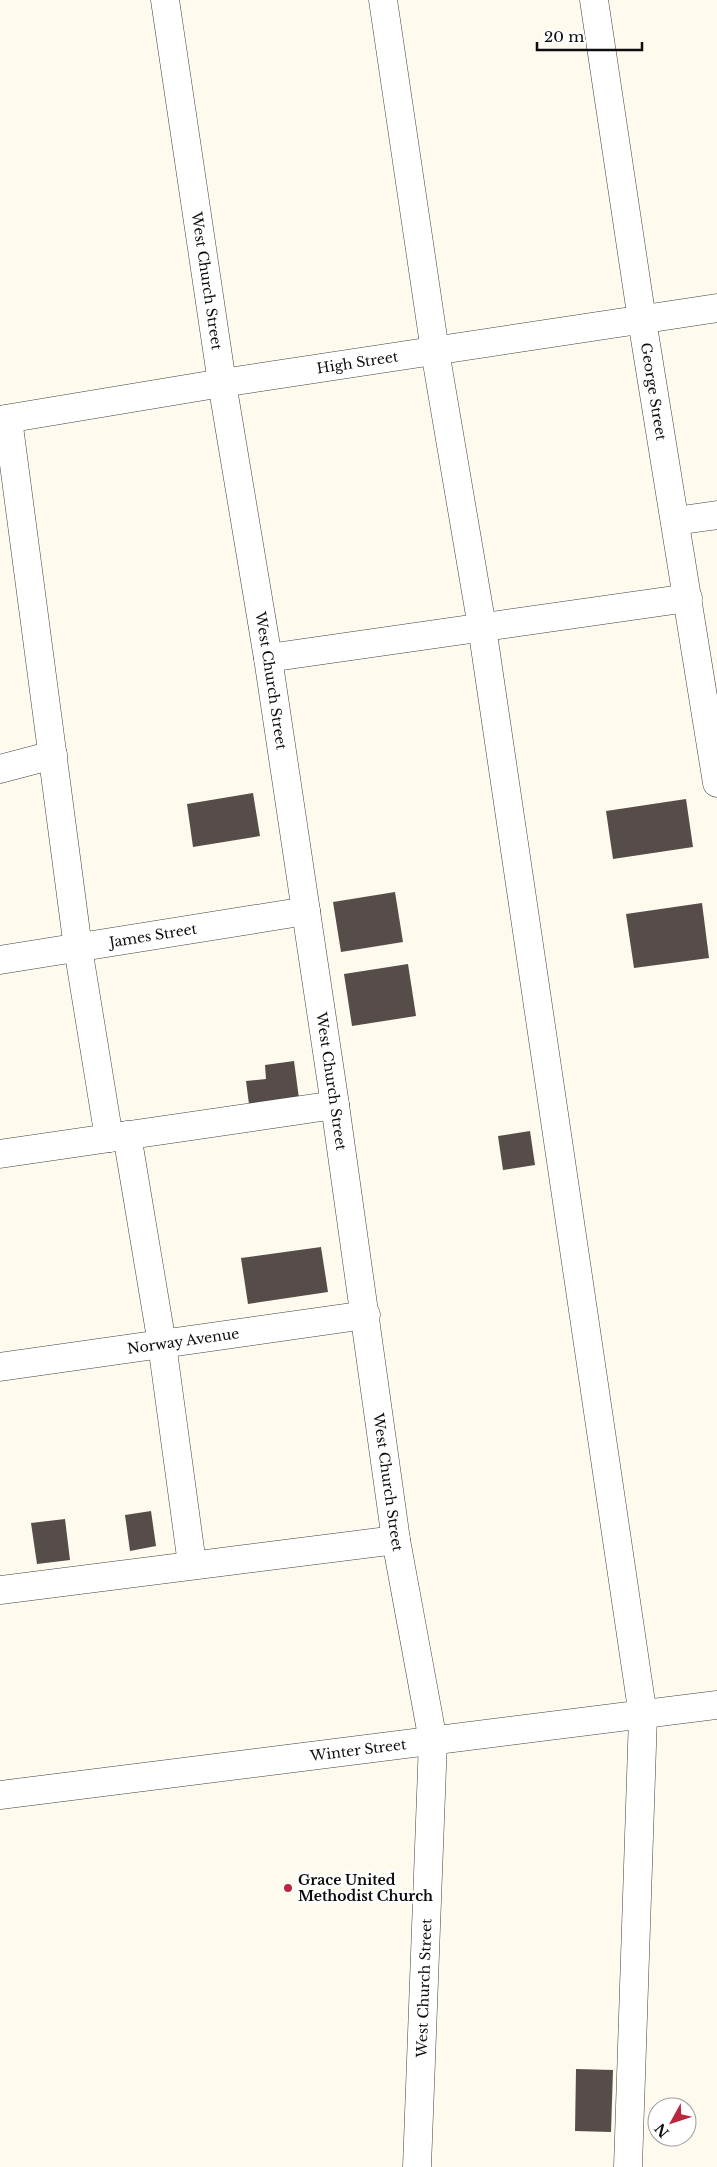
<svg xmlns="http://www.w3.org/2000/svg" width="717" height="2167" viewBox="0 0 717 2167" font-family="'Libre Baskerville',serif">
<style>
.building{fill:#564d4a}
.lines{fill:none;stroke-linecap:round;stroke-linejoin:round}
.minor-casing{stroke:#404040;stroke-width:29}
.minor{stroke:#fff;stroke-width:28}
.poi-dot{fill:#bc2740;stroke:#fff;stroke-width:2}
.labels{text-anchor:middle;stroke-width:5;stroke-linejoin:round;paint-order:stroke}
.street-label{font-size:14px;fill:#0d0d0d;stroke:#fff}
.poi-label{font-size:14px;font-weight:bold;fill:#0d0d0d;stroke:#fff;text-anchor:start}
</style>
<rect width="100%" height="100%" fill="#fffaee"/>
<g class="building">
<polygon points="253,793 260,836 193,847 187,804"/>
<polygon points="686,799 693,847 613,859 606,811"/>
<polygon points="395,892 403,942 341,952 333,902"/>
<polygon points="702,903 709,958 634,968 626,914"/>
<polygon points="408,964 416,1016 352,1026 344,974"/>
<polygon points="294,1061 300,1106 250,1112 246,1081 266,1079 265,1065"/>
<polygon points="530,1131 535,1165 503,1170 498,1136"/>
<polygon points="321,1247 328,1292 248,1304 241,1258"/>
<polygon points="151,1511 156,1546 130,1551 125,1515"/>
<polygon points="65,1519 70,1560 37,1564 31,1523"/>
<polygon points="576,2069 613,2070 611,2132 575,2131"/>
<polygon points="687,2116 690,2116 689,2131 687,2131"/>
</g>
<g class="lines">
<defs>
<g id="minor">
<path id="s1" d="M165 0 222 383 268 658 335 1105 396 1540 433 1741 417 2167"/>
<polyline points="383,0 435,351 482,627 643,1716 628,2167"/>
<path id="s2" d="M594 0 642 320 717 783"/>
<polyline points="8,419 78,948 109,1138"/>
<path id="s3" d="M0 420 222 383 717 308"/>
<polyline points="675,521 717,515"/>
<polyline points="268,658 688,598"/>
<polyline points="0,769 53,755"/>
<path id="s4" d="M0 960 306 911"/>
<polyline points="127,1135 162,1344 192,1564"/>
<polyline points="0,1154 335,1105"/>
<path id="s5" d="M0 1367 366 1315"/>
<polyline points="0,1590 396,1540"/>
<path id="s6" d="M0 1795 717 1705"/>
</g>
</defs>
<use href="#minor" class="minor-casing"/>
<use href="#minor" class="minor"/>
</g>
<circle class="poi-dot" cx="288" cy="1888" r="5"/>
<g class="labels">
<g class="street-label">
<text dy="5" stroke="none"><textPath href="#s1" startOffset="284">West Church Street</textPath></text>
<text dy="5" stroke="none"><textPath href="#s3" startOffset="362">High Street</textPath></text>
<text dy="5" stroke="none"><textPath href="#s2" startOffset="396">George Street</textPath></text>
<text dy="5" stroke="none"><textPath href="#s1" startOffset="689">West Church Street</textPath></text>
<text dy="5" stroke="none"><textPath href="#s4" startOffset="155">James Street</textPath></text>
<text dy="5" stroke="none"><textPath href="#s1" startOffset="1094">West Church Street</textPath></text>
<text dy="5" stroke="none"><textPath href="#s5" startOffset="185">Norway Avenue</textPath></text>
<text dy="5" stroke="none"><textPath href="#s1" startOffset="1499">West Church Street</textPath></text>
<text dy="5" stroke="none"><textPath href="#s6" startOffset="361">Winter Street</textPath></text>
<text transform="translate(424 1988) rotate(-88)" y="5">West Church Street</text>
</g>
<g class="poi-label">
<text x="298" y="1885">Grace United<tspan x="298" dy="16">Methodist Church</tspan></text>
</g>
</g>
<g transform="translate(672 2122) rotate(230)"><circle r="24" fill="#ffffff" stroke="#9e9e9e"/>
<path d="M0-4L9 19L0 12L-9 19Z" fill="#bc2740"/>
<text y="-8" font-size="14" font-weight="bold" text-anchor="middle" fill="#0d0d0d">N</text>
</g>
<path d="M537 42v8h105v-8" fill="none" stroke="#0d0d0d" stroke-width="2.5"/>
<text x="544" y="42" font-size="15" fill="#0d0d0d" stroke="#ffffff" stroke-width="4" paint-order="stroke">20 m</text>
</svg>
